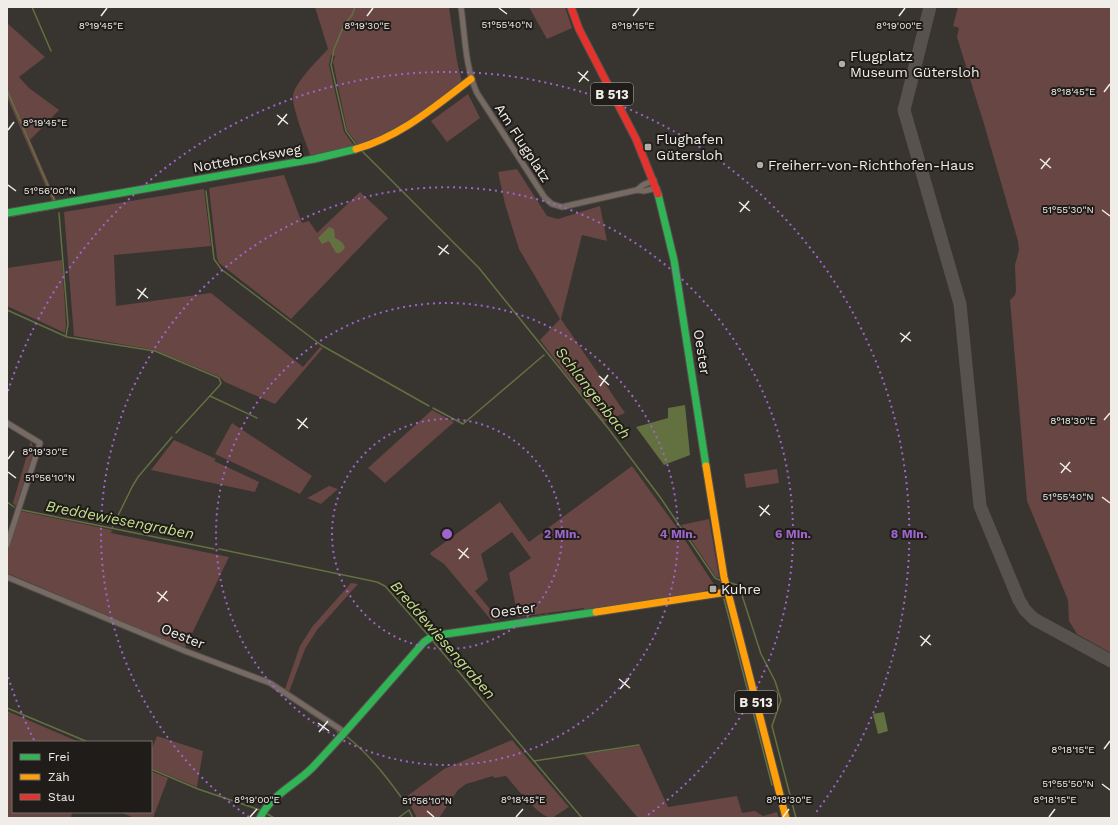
<svg xmlns="http://www.w3.org/2000/svg" width="1118" height="825" viewBox="0 0 1118 825" font-family="'Work Sans',sans-serif">
<style>
.green{fill:#684644}
.water{fill:#62713f}
.lines{fill:none;stroke-linecap:round;stroke-linejoin:round}
.stream{stroke:#62713f;stroke-width:1.5}
.taxiway{stroke:#58524e;stroke-width:13}
.street-casing{stroke:#55514e;stroke-width:7}
.fast-casing{stroke:#55514e;stroke-width:9}
.slow-casing{stroke:#55514e;stroke-width:9}
.jam-casing{stroke:#55514e;stroke-width:9}
.street{stroke:#776a63;stroke-width:5}
.fast{stroke:#30b455;stroke-width:7}
.slow{stroke:#ff9f0a;stroke-width:7}
.jam{stroke:#e5322d;stroke-width:7}
.ticks{fill:none;stroke:#f0ece7;stroke-width:1.5}
.ring{fill:none;stroke:#9e66cb;stroke-width:2;stroke-dasharray:2 4}
.poi-dot{fill:#b0aca7;stroke:#1f1c19;stroke-width:1.5}
.labels{text-anchor:middle;stroke-width:4;stroke-linejoin:round;paint-order:stroke}
.shield{fill:#1f1c19;stroke:#b1aea9;stroke-width:1}
.shield-label{font-size:13px;font-weight:bold;fill:#f0ece7}
.poi-label{font-size:14px;fill:#f0ece7;stroke:#1f1c19;text-anchor:start}
.street-label{font-size:14px;fill:#f0ece7;stroke:#1f1c19}
.water-label{font-size:15px;font-style:italic;fill:#c5df8d;stroke:#1f1c19}
.ticks-label{font-size:10px;text-anchor:middle;fill:#f0ece7;stroke:#1f1c19;stroke-width:4;stroke-linejoin:round;paint-order:stroke}
.centre{fill:#9e66cb;stroke:#1f1c19;stroke-width:2}
.ring-label{font-size:12px;text-anchor:middle;font-weight:bold;fill:#9e66cb;stroke:#1f1c19;stroke-width:4;stroke-linejoin:round;paint-order:stroke}
</style>
<rect width="100%" height="100%" fill="#383430"/>
<g class="green">
<path d="M315 7H449L457 61 462 82C429 107 397 133 358 145L347 130 333 62 335 56 331 55 329 65 344 132 355 147 311 157C307 146 291 105 293 95 296 81 319 59 328 49Z"/>
<polygon points="529,7 565,7 572,28 547,39"/>
<polygon points="958,7 1111,7 1111,653 1077,634 1069,621 1068,600 1027,501 1010,300 1015,295 1016,291 1015,265 1019,250 1018,241 984,124 957,37 959,28 953,26"/>
<polygon points="7,23 45,57 19,77 29,88 59,110 30,140 57,202 53,203 7,97"/>
<polygon points="468,94 480,118 447,142 431,121"/>
<polygon points="517,169 547,216 558,219 600,206 607,241 582,235 561,319 625,413 603,422 540,340 560,319 519,249 505,204 498,172"/>
<polygon points="284,175 302,223 309,221 317,233 360,192 388,218 291,319 219,263 217,258 209,188"/>
<polygon points="204,189 211,246 114,255 116,306 211,293 303,367 320,347 323,348 275,404 225,382 220,377 155,350 74,336 64,212"/>
<polygon points="62,260 66,324 65,333 7,306 7,268"/>
<polygon points="432,410 454,422 385,483 368,468"/>
<polygon points="232,423 312,476 300,494 215,454"/>
<polygon points="174,440 216,459 214,461 259,482 255,492 151,470"/>
<polygon points="31,441 34,450 16,506 13,503"/>
<polygon points="632,466 675,525 717,589 705,590 705,593 584,611 584,608 518,617 509,573 531,558 512,532 481,554 488,580 475,591 499,620 492,621 444,564 431,555 430,553 500,502 529,542"/>
<polygon points="777,469 779,483 746,488 744,474"/>
<polygon points="329,486 338,489 321,504 307,498"/>
<polygon points="20,511 112,530 111,533 229,557 185,648 7,573 7,553"/>
<polygon points="709,519 719,577 716,577 681,525"/>
<polygon points="351,583 358,584 317,630 305,649 289,692 285,689 300,646 312,627"/>
<polygon points="7,711 79,742 13,742 13,812 72,812 71,818 7,818"/>
<polygon points="157,736 203,751 197,787 151,768 151,751"/>
<path d="M512 740 569 807 552 818C537 816 516 787 506 776L494 778 493 776 466 784 458 790 439 818H417L406 797 444 769Z"/>
<polygon points="640,746 668,807 737,796 742,813 755,811 763,816 777,812 779,818 638,818 584,754"/>
<polygon points="151,771 168,778 153,818 135,818 119,812 151,812"/>
</g>
<g class="water">
<path d="M329 227 334 229 335 238C341 241 343 242 345 248L340 253H336L329 241 322 244 318 238Z"/>
<polygon points="685,405 690,455 664,465 636,427 668,418 668,408"/>
<polygon points="884,712 888,731 878,734 873,714"/>
</g>
<g class="lines">
<g class="stream">
<polyline points="32,7 51,51"/>
<polyline points="355,7 352,15 344,25 334,49 331,65 346,131 357,146"/>
<polyline points="7,90 55,202"/>
<polyline points="361,150 479,268 608,428 660,497 715,578 722,581"/>
<polyline points="206,191 214,259 221,269 321,345 429,406"/>
<polyline points="59,213 68,324 66,336"/>
<polyline points="7,217 57,208"/>
<polyline points="7,310 67,337 155,351 219,378 221,383 219,386 176,433"/>
<polyline points="210,396 257,418"/>
<polyline points="433,408 463,424 544,355"/>
<polyline points="7,420 27,433"/>
<polyline points="7,502 14,507"/>
<polyline points="22,510 214,549"/>
<polyline points="112,528 132,487 138,477 172,437"/>
<polyline points="219,549 377,582 385,586 428,635"/>
<polyline points="728,582 737,585 740,589 761,654 775,681 781,700 772,726 796,818"/>
<polyline points="724,599 772,785"/>
<polyline points="515,620 548,615"/>
<polyline points="550,622 689,601"/>
<polyline points="432,640 582,818"/>
<polyline points="7,708 88,742"/>
<polyline points="309,712 337,730 338,733"/>
<path d="M346 736C367 752 386 776 401 797"/>
<polyline points="534,761 639,745"/>
<polyline points="151,769 198,789 260,810"/>
<polyline points="266,813 274,818"/>
<polyline points="398,818 409,810 413,818"/>
</g>
<polyline class="taxiway" points="930,7 904,110 960,304 980,506 1019,600 1025,610 1034,619 1111,661"/>
<defs>
<g id="street">
<path d="M461 7C465 35 465 67 477 93L545 198 552 204 562 207 637 190 644 191 657 188"/>
<polyline points="637,190 643,185 654,180"/>
<polyline points="7,423 40,443 7,545"/>
<polyline points="7,577 185,651 270,683 343,731"/>
</g>
<g id="fast">
<polyline points="658,194 674,260 706,466"/>
<polyline points="7,213 314,159 356,149"/>
<path d="M260 818C271 795 295 785 312 768 351 727 387 684 424 642L430 638 439 635 596 612"/>
</g>
<g id="slow">
<path d="M356 149C401 136 434 107 471 79"/>
<polyline points="706,466 724,577 786,818"/>
<polyline points="596,612 727,592"/>
</g>
<polyline id="jam" points="571,7 579,29 636,139 658,194"/>
</defs>
<use href="#street" class="street-casing"/>
<use href="#fast" class="fast-casing"/>
<use href="#slow" class="slow-casing"/>
<use href="#jam" class="jam-casing"/>
<use href="#street" class="street"/>
<use href="#fast" class="fast"/>
<use href="#slow" class="slow"/>
<use href="#jam" class="jam"/>
</g>
<path class="ticks" d="M499 8 507 14M101 16 107 8M367 16 373 8M633 16 639 8M899 16 905 8M578 72 589 81M579 82 588 71M1104 92 1110 84M277 115 288 124M278 125 287 114M8 130 14 122M1040 159 1051 168M1041 169 1050 158M8 185 16 191M739 202 750 211M1102 210 1110 216M740 212 749 201M438 246 449 254M439 255 448 245M137 289 148 298M138 299 146 288M900 333 911 341M901 342 910 332M599 376 609 385M600 386 608 375M297 419 308 428M1104 420 1110 413M298 429 307 418M8 459 14 451M1060 463 1071 472M8 472 16 478M1061 473 1070 462M1102 497 1110 503M759 506 770 515M760 516 769 505M458 549 469 558M459 559 468 548M157 592 168 601M158 602 167 591M920 636 931 645M921 646 930 635M619 679 630 688M620 689 629 678M318 723 329 731M319 732 328 721M1104 749 1110 741M1102 784 1110 790M427 811 434 817M250 817 257 809M516 817 523 809M783 817 789 809M1049 817 1055 809"/>
<g class="ring">
<circle cx="447" cy="534" r="115"/>
<circle cx="447" cy="534" r="231"/>
<path d="M249 817A346 346 0 1 1 645 817"/>
<path d="M34 740A462 462 0 0 1 8 677M8 391A462 462 0 1 1 814 815"/>
</g>
<g class="poi-dot">
<circle cx="842" cy="64" r="4"/>
<rect x="644" y="143" width="8" height="8" rx="2"/>
<circle cx="760" cy="165" r="4"/>
<rect x="709" y="585" width="8" height="8" rx="2"/>
</g>
<g class="labels">
<g class="shield">
<rect x="591" y="83" width="42" height="22" rx="3"/>
<rect x="735" y="691" width="42" height="22" rx="3"/>
</g>
<g class="shield-label">
<text x="612" y="99">B 513</text>
<text x="756" y="707">B 513</text>
</g>
<g class="poi-label">
<text x="850" y="61">Flugplatz<tspan x="850" dy="16">Museum Gütersloh</tspan></text>
<text x="656" y="144">Flughafen<tspan x="656" dy="16">Gütersloh</tspan></text>
<text x="768" y="170">Freiherr-von-Richthofen-Haus</text>
<text x="721" y="594">Kuhre</text>
</g>
<g class="street-label">
<text transform="translate(523 143) rotate(57)" y="5">Am Flugplatz</text>
<text transform="translate(247 158) rotate(-10)" y="5">Nottebrocksweg</text>
<text transform="translate(702 352) rotate(81)" y="5">Oester</text>
<text transform="translate(513 610) rotate(-8)" y="5">Oester</text>
<text transform="translate(183 636) rotate(22)" y="5">Oester</text>
</g>
<g class="water-label">
<text transform="translate(593 393) rotate(52)" y="5">Schlangenbach</text>
<text transform="translate(120 520) rotate(11)" y="5">Breddewiesengraben</text>
<text transform="translate(443 640) rotate(49)" y="5">Breddewiesengraben</text>
</g>
</g>
<g class="ticks-label">
<text x="507" y="28">51°55'40"N</text>
<text x="101" y="29">8°19'45"E</text>
<text x="367" y="29">8°19'30"E</text>
<text x="633" y="29">8°19'15"E</text>
<text x="899" y="29">8°19'00"E</text>
<text x="1073" y="95">8°18'45"E</text>
<text x="45" y="126">8°19'45"E</text>
<text x="50" y="194">51°56'00"N</text>
<text x="1068" y="213">51°55'30"N</text>
<text x="1073" y="424">8°18'30"E</text>
<text x="45" y="455">8°19'30"E</text>
<text x="50" y="481">51°56'10"N</text>
<text x="1068" y="500">51°55'40"N</text>
<text x="1073" y="753">8°18'15"E</text>
<text x="1068" y="787">51°55'50"N</text>
<text x="257" y="803">8°19'00"E</text>
<text x="523" y="803">8°18'45"E</text>
<text x="789" y="803">8°18'30"E</text>
<text x="1055" y="803">8°18'15"E</text>
<text x="427" y="804">51°56'10"N</text>
</g>
<circle cx="447" cy="534" r="6" class="centre"/>
<g class="ring-label">
<text x="562" y="538">2 Min.</text>
<text x="678" y="538">4 Min.</text>
<text x="793" y="538">6 Min.</text>
<text x="909" y="538">8 Min.</text>
</g>
<rect width="1118" height="825" fill="none" stroke="#f0ece7" stroke-width="16"/>
<rect x="12" y="741" width="140" height="72" fill="#1f1c19" stroke="#736f6b"/>
<rect x="20" y="754" width="20" height="6" fill="#30b455" stroke="#736f6b"/>
<text x="48" y="761" font-size="12" fill="#f0ece7">Frei</text>
<rect x="20" y="774" width="20" height="6" fill="#ff9f0a" stroke="#736f6b"/>
<text x="48" y="781" font-size="12" fill="#f0ece7">Zäh</text>
<rect x="20" y="794" width="20" height="6" fill="#e5322d" stroke="#736f6b"/>
<text x="48" y="801" font-size="12" fill="#f0ece7">Stau</text>
</svg>
